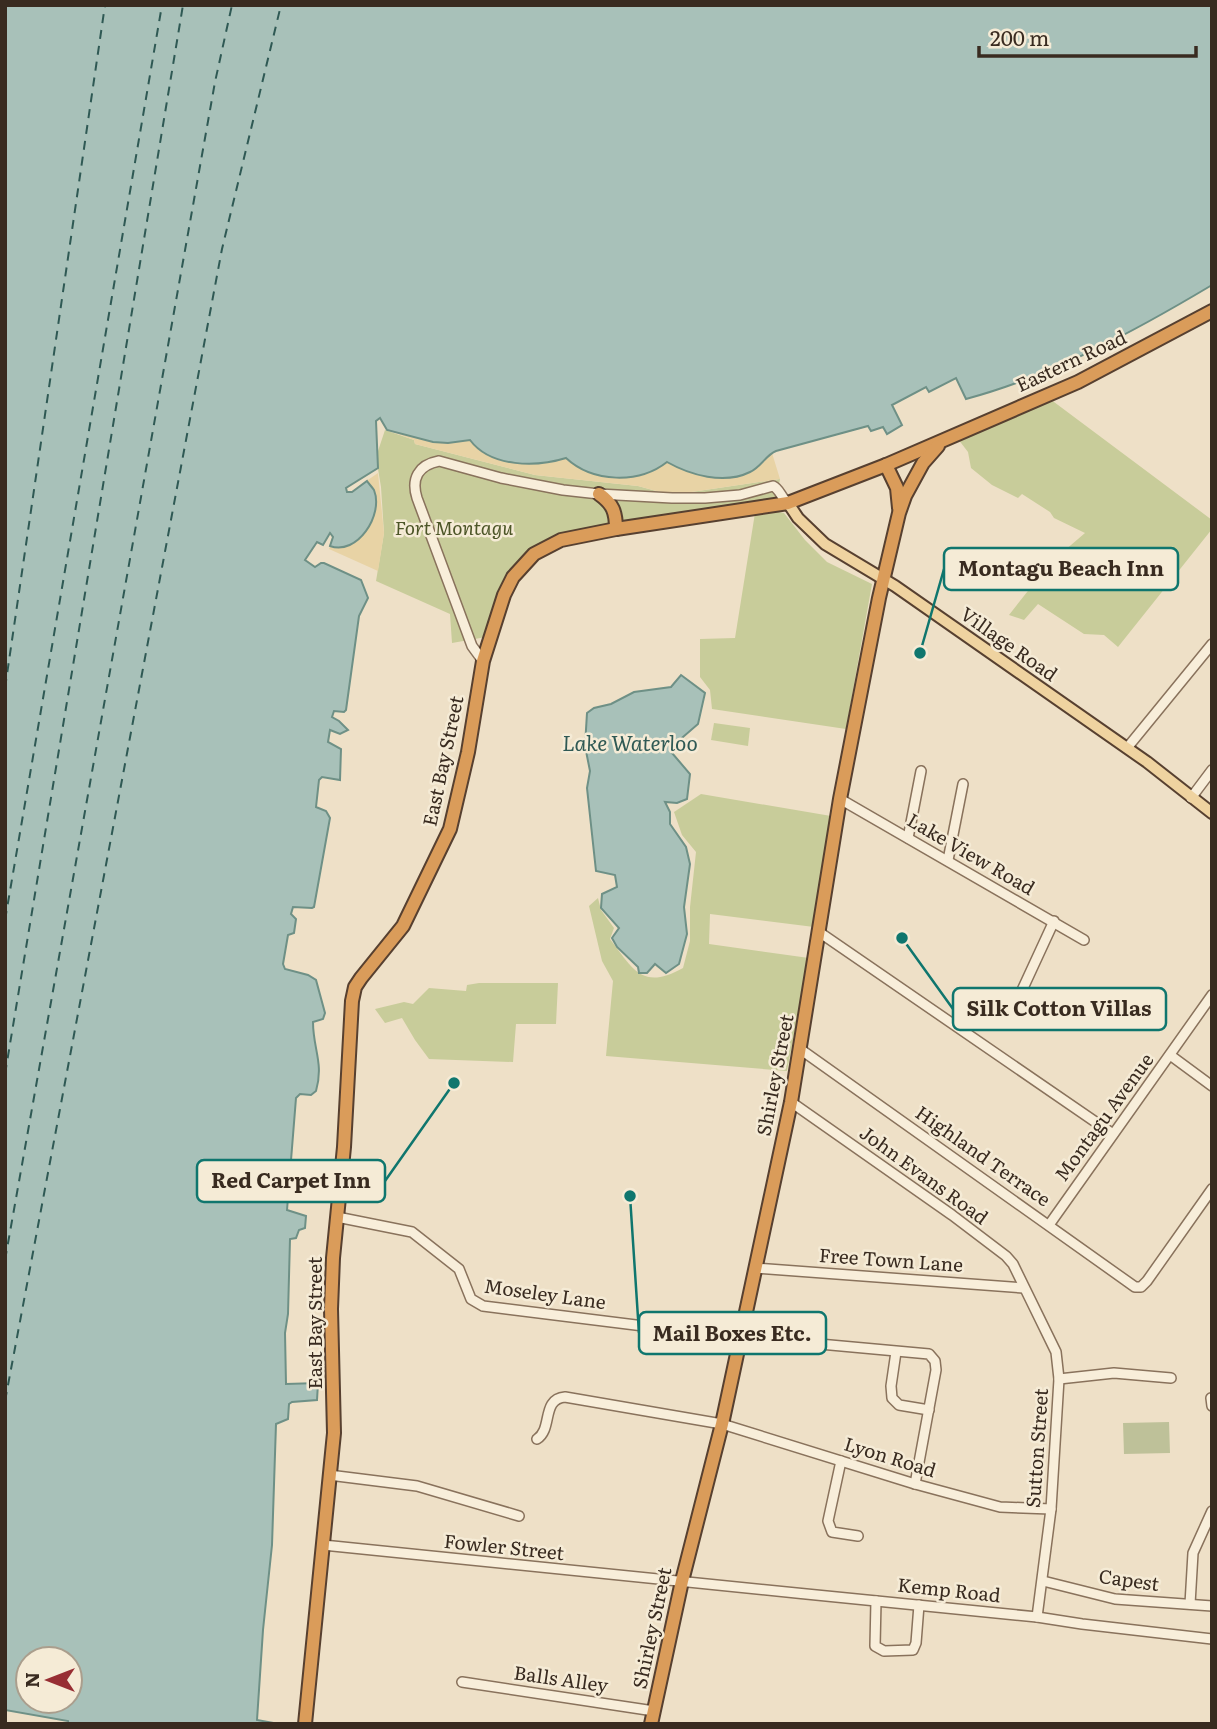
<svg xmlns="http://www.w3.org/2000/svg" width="1217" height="1729" viewBox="0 0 1217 1729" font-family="Literata,serif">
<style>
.green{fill:#c8cc9a}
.sand{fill:#e8d3a5}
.cemetery{fill:#bec199}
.water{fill:#a8c1b9;stroke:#6e9086;stroke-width:2;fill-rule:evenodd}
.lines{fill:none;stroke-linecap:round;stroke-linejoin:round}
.ferry{stroke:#2f5954;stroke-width:2;stroke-dasharray:9 7;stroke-linecap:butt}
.minor-casing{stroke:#89725c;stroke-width:12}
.major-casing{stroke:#574030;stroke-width:14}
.highway-casing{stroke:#574030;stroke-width:16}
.minor{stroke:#f8eeda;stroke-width:9}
.major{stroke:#efd3a0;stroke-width:10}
.highway{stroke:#da9c5a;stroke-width:12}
.labels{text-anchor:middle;stroke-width:5;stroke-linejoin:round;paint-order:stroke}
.street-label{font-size:19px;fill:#392b20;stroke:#f5ebd6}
.park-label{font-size:19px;font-style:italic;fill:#4c5527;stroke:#f5ebd6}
.water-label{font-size:21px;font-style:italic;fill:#2f5954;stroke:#f5ebd6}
.leader{fill:none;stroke:#0f766e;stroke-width:2.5}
.callout-dot{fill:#0f766e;stroke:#f5ebd6;stroke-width:2.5}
.callout{fill:#f5ebd6;stroke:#0f766e;stroke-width:2.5}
.callout-label{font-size:21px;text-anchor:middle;font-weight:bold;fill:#392b20}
</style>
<rect width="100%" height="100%" fill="#eee0c7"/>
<g class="green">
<polygon points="1050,399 1212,520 1212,529 1118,647 1104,635 1084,634 1038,604 1024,620 1009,615 1050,563 1085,533 1054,518 1050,512 1022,494 1018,498 992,485 971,468 968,452 958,439"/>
<polygon points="385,430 414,440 415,444 535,475 638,486 671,495 780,479 776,501 556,536 522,557 501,585 486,637 452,643 450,614 376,581 384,533 381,487 376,457"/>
<polygon points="773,511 784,513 805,540 827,562 872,584 846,729 712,709 710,690 700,677 700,639 735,638 755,513"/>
<polygon points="714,723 750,728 748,746 711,740"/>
<path d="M701 794 831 816 814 927 710 914 709 944 809 958 787 1071 606 1056 613 981 602 961 589 906 598 898 601 910 614 928 610 939C633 969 642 991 683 968L690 941V907L696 852 682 835 674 812Z"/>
<polygon points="479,983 558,983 556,1024 516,1024 513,1062 429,1059 415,1040 402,1018 385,1023 375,1009 404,1002 413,1004 429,988 466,991 467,985"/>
</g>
<g class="sand">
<polygon points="389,425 559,454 663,461 772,453 780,479 671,495 638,486 535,475 415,444 414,440 387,430"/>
<polygon points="378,473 384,533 378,571 329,549 364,487 362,484"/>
</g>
<polygon class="cemetery" points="1169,1422 1170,1453 1124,1454 1123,1423"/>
<g class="water">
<path d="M5 5H1212V285C1135 331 1052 376 966 399L956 378 929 392 926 387 892 405 902 425 887 434 883 427 871 431 868 426 776 451C766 455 761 467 750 472 724 485 690 475 667 462 639 484 593 483 566 458 537 467 491 468 470 440L448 443 433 442 387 430 380 418 376 421 378 468 346 488 347 492H352L367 481C369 484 372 487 374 490 384 515 357 556 330 546L333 537 330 533 323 545 317 542 305 560 315 567 321 563H324L361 580 368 598 359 616 346 710 344 712 334 711 332 717 339 721 348 730 340 734 330 730 328 742 341 749 340 780 322 777 319 780 316 807 326 811 330 818 314 907 312 908 293 907 291 914 296 919 294 933 288 935 283 964 285 969 308 975 316 980 325 1013 323 1019 313 1022C313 1049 324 1063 316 1091L311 1095 300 1094 296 1098 287 1210 306 1216 305 1228 299 1230 296 1238 290 1239 288 1314 285 1333 286 1384 318 1383 317 1400 292 1402 289 1404 288 1419 276 1424 272 1545 263 1630 257 1720 279 1724H68V1721L5 1710ZM28 1659H70V1701H28Z"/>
<polygon points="681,675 705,693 698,724 676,743 672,753 690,774 687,799 677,803 665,802 670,812 670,824 686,847 690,864 684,907 687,934 679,964 666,973 655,964 647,973 639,973 638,967 617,947 612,938 619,928 601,908 602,894 617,887 615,875 596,871 587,788 590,771 585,746 587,713 594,708 611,704 634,692 671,687"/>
</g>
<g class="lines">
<g class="ferry">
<polyline points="5,688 105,5"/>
<polyline points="5,920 162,5"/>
<polyline points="5,1074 183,5"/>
<polyline points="5,1260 215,82 232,5"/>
<polyline points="5,1401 222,249 281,5"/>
</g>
<defs>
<g id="minor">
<path d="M483 661 472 646 417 498C411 479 418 465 439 461L501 478 563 490 599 494 672 498H705L740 495 773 486C780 489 781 498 788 503"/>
<polyline points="1127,748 1212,644"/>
<polyline points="1191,798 1212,770"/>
<polyline points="840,799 1084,940"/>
<polyline points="908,838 921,771"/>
<polyline points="948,860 963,784"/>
<polyline points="819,932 1113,1134"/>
<polyline points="1018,999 1054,921"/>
<polyline points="800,1049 1135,1287 1141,1287 1147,1281 1212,1189"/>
<polyline points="1170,1055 1212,1086"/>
<polyline points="791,1102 952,1215 1006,1256 1013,1264 1056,1352 1059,1379 1051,1509 1037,1617"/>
<polyline points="337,1217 412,1232 459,1269 471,1299 483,1306 700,1333 929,1354 935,1361 936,1370 915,1484"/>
<polyline points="1049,1225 1212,995"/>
<polyline points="755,1268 1024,1288"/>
<polyline points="896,1352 891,1386 892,1398 899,1405 929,1410"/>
<polyline points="1059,1379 1114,1373 1171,1378"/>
<polyline points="1211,1398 1212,1406"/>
<path d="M537 1439C553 1429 541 1399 565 1397L722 1424 915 1484 1000 1507 1051 1509"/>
<polyline points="841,1461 828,1521 832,1532 858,1536"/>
<polyline points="329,1475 417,1486 519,1516"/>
<path d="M323 1545C560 1570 799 1593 1037 1617L1082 1624 1212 1639"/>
<polyline points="1043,1581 1115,1599 1212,1606"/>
<polyline points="876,1601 875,1646 884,1651 913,1650 916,1643 919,1605"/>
<polyline points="1190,1604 1193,1553 1212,1511"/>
<polyline points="462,1682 654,1711"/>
</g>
<polyline id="major" points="788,503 798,518 825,544 895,586 1147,762 1212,813"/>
<g id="highway">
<polyline points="886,465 897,488 899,508"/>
<path d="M599 494C613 504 616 512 616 529"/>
<polyline points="305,1724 334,1433 331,1309 333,1258 344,1147 352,1001 355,987 361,978 403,926 450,829 468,752 483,661 504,595 513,577 534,554 561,540 616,529 788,503 886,465 1078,382 1212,311"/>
<polyline points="651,1724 682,1581 722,1424 791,1102 840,799 879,598 899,513 905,496 923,463 938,446"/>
</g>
</defs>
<use href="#minor" class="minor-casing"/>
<use href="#major" class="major-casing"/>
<use href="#highway" class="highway-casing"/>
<use href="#minor" class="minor"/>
<use href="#major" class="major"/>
<use href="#highway" class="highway"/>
</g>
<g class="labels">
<g class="street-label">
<text transform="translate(1071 361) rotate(-25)" y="7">Eastern Road</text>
<text transform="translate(1009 644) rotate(35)" y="7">Village Road</text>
<text transform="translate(443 761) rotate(-78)" y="7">East Bay Street</text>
<text transform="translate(971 854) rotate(30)" y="7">Lake View Road</text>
<text transform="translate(775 1075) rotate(-79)" y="7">Shirley Street</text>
<text transform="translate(1104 1117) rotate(-54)" y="7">Montagu Avenue</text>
<text transform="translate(983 1156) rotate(35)" y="7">Highland Terrace</text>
<text transform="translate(924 1175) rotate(36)" y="7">John Evans Road</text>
<text transform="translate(891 1260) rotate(4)" y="7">Free Town Lane</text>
<text transform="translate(545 1294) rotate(8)" y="7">Moseley Lane</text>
<text transform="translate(315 1323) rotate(-90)" y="7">East Bay Street</text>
<text transform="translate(1037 1448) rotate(-86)" y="7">Sutton Street</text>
<text transform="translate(890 1457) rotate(17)" y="7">Lyon Road</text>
<text transform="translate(504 1547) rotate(6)" y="7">Fowler Street</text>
<text transform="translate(1129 1580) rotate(8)" y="7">Capest</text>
<text transform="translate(949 1590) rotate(6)" y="7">Kemp Road</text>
<text transform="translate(652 1628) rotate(-78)" y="7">Shirley Street</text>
<text transform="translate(561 1679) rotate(8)" y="7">Balls Alley</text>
</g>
<g class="park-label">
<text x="454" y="535">Fort Montagu</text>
</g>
<g class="water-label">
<text x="630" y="751">Lake Waterloo</text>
</g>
</g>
<path class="leader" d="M920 653L944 569M902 938L953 1009M454 1083L385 1181M630 1196L639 1333"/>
<g class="callout-dot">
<circle cx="920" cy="653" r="7"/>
<circle cx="902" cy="938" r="7"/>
<circle cx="454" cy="1083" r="7"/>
<circle cx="630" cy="1196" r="7"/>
</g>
<g class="callout">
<rect x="944" y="548" width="234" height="42" rx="7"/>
<rect x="953" y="988" width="213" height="42" rx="7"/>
<rect x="197" y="1160" width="188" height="42" rx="7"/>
<rect x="639" y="1312" width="187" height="42" rx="7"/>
</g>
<g class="callout-label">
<text x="1061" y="576">Montagu Beach Inn</text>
<text x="1059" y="1016">Silk Cotton Villas</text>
<text x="291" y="1188">Red Carpet Inn</text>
<text x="732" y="1341">Mail Boxes Etc.</text>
</g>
<rect width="1217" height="1729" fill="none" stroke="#392b20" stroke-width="14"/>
<g transform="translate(49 1680) rotate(270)"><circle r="33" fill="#f5ebd6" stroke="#aa9e8d" stroke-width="2"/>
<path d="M0-5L12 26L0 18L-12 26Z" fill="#972e33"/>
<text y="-10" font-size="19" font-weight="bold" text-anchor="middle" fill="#392b20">N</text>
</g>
<path d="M979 46v10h217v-10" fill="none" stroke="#392b20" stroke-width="3.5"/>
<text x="990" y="46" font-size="21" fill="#392b20" stroke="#f5ebd6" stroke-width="5" paint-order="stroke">200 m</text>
</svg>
